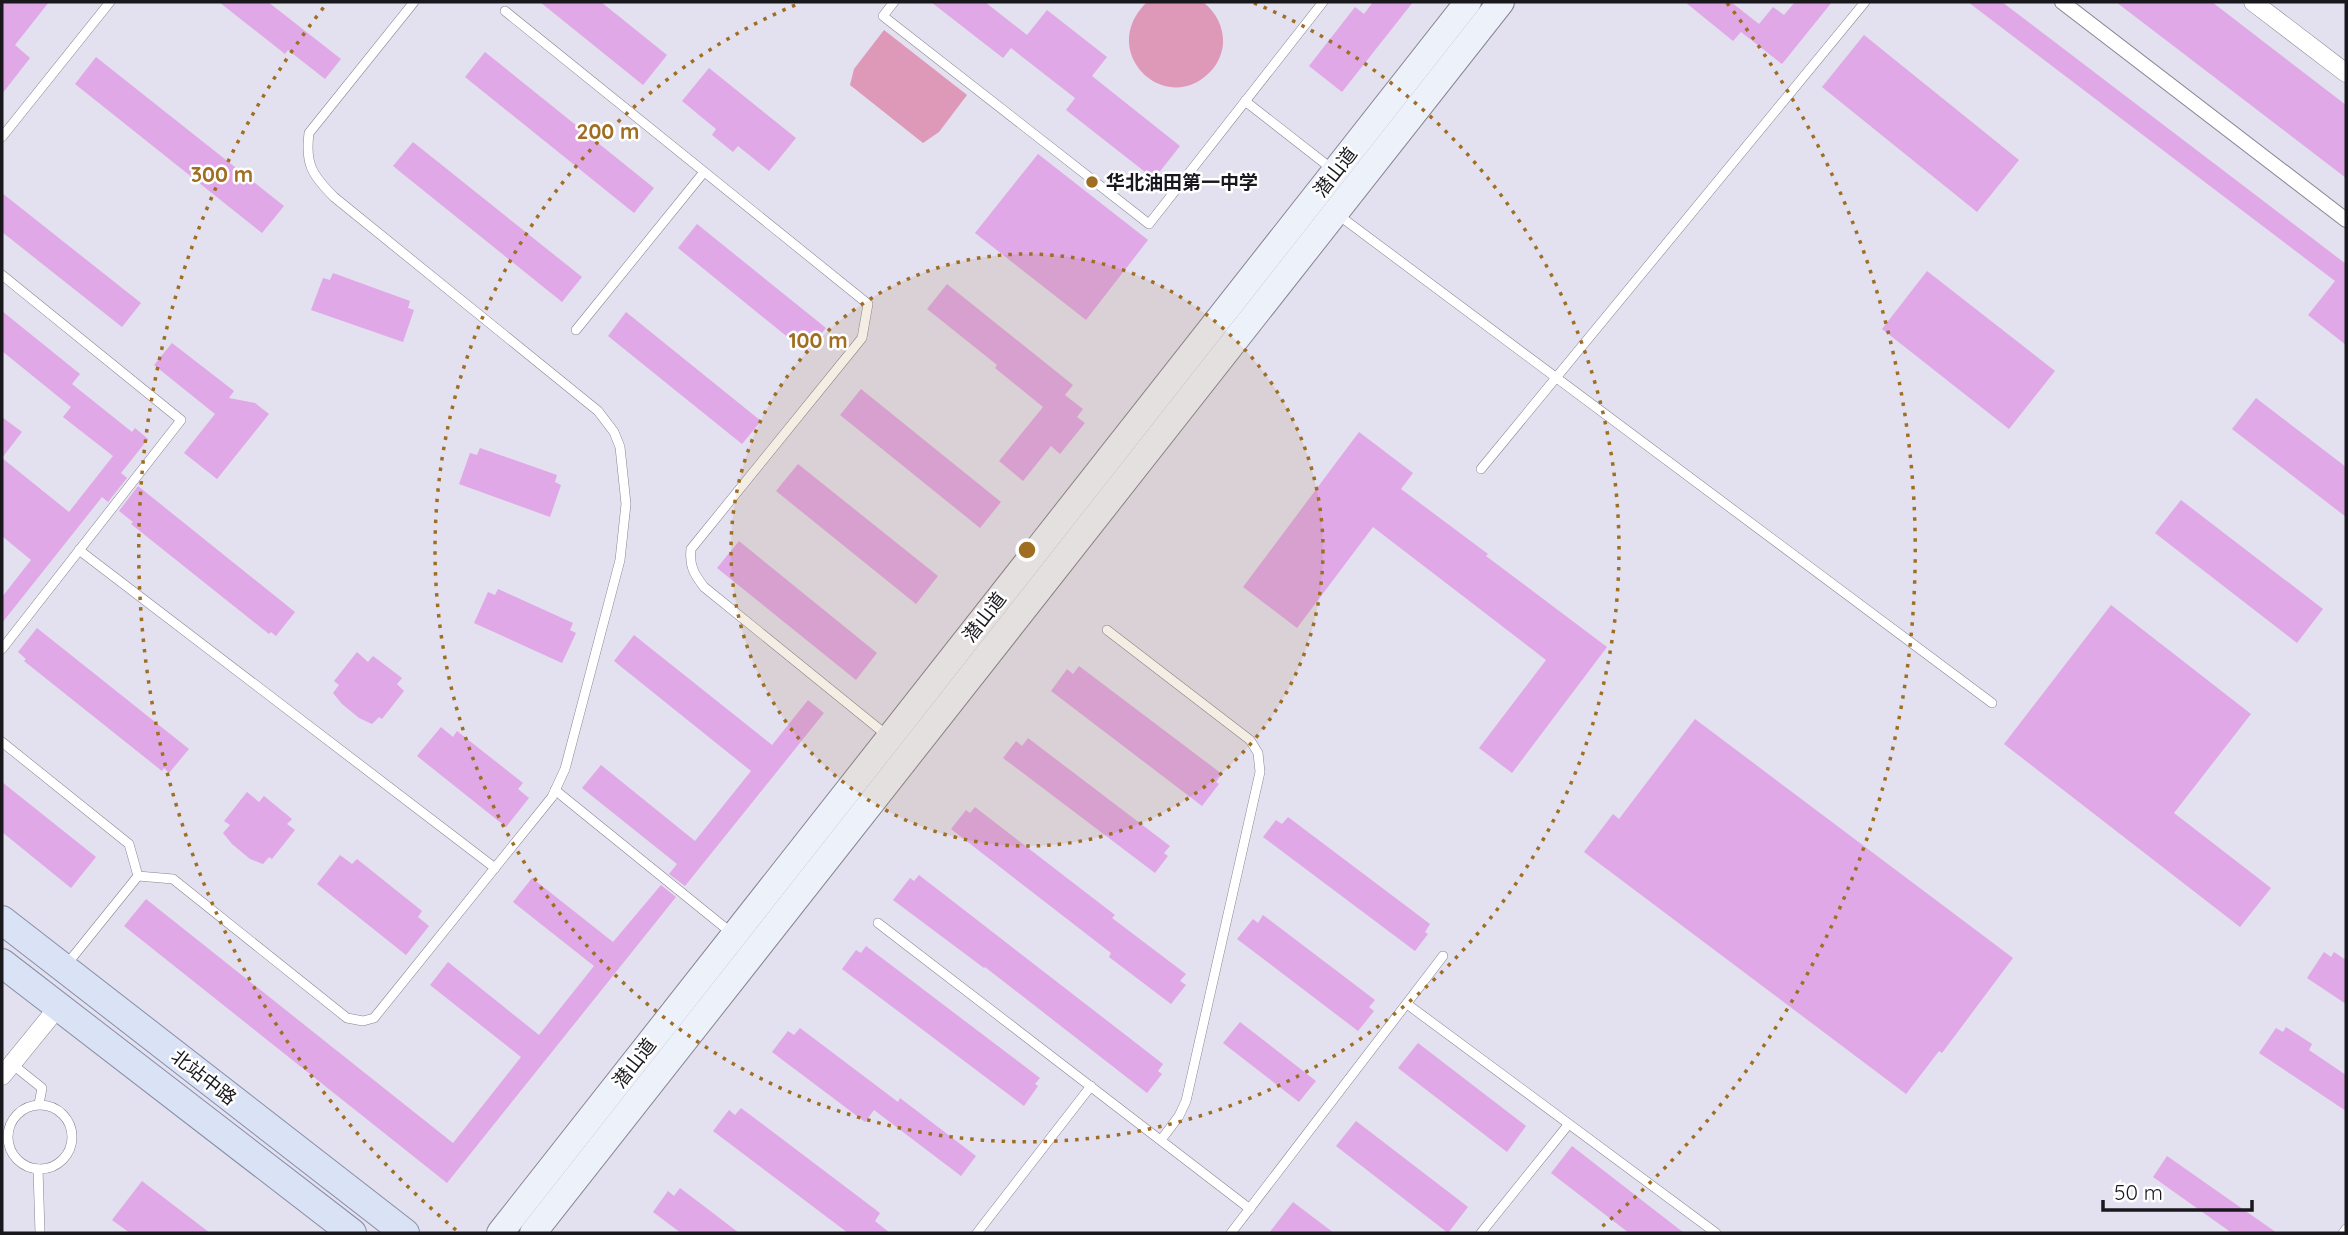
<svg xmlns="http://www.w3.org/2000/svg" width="2348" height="1235" viewBox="0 0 2348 1235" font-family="Quicksand,'Noto Sans SC',sans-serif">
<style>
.green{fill:#dd99b7}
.building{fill:#e0a8e6}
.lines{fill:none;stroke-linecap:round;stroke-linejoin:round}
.service-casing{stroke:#888592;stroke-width:10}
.pedestrian-casing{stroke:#888592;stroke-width:16}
.minor-casing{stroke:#888592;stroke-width:19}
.secondary-casing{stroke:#888592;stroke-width:28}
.primary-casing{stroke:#878fa6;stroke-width:30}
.service{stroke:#fff;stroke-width:9}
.pedestrian{stroke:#fff;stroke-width:14}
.minor{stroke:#fff;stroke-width:18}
.secondary{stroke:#edf1fa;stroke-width:26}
.primary{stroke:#dae2f6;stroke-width:28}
.ring{fill:none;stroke:#9f6e22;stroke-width:3.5;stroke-dasharray:3.5 7}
.poi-dot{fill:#9f6e22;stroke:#fff;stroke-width:2.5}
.labels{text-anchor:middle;stroke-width:5;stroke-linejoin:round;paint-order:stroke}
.street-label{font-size:19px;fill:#19181d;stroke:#fff}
.poi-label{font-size:19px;font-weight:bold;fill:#19181d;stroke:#fff;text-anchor:start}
.centre{fill:#9f6e22;stroke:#fff;stroke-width:3.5}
.ring-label{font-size:21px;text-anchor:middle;font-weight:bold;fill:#9f6e22;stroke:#fff;stroke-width:5;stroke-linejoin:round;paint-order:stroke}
</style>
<rect width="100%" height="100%" fill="#e3e0ef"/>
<g class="green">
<path d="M1147 2H1203C1216 12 1224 27 1223 44 1222 55 1217 65 1210 72 1165 118 1096 51 1147 2Z"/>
<polygon points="884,30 967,95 939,132 923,143 850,85 854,69"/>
</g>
<g class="building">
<polygon points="2,2 49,2 15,45 30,58 2,94"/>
<polygon points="219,2 268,2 341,59 325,79 288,50 285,54"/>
<polygon points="540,2 601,2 667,55 643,85"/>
<polygon points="931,2 985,2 1027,35 1047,10 1107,57 1092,76 1180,146 1154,179 1066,110 1075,98 1011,48 1003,58"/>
<polygon points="1373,2 1413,2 1342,92 1309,66 1355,7 1364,14"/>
<polygon points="1685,2 1731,2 1759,24 1773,7 1784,15 1795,2 1832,2 1782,64 1741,32 1733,41"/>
<polygon points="1968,2 2002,2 2346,264 2346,345 2308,315 2335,281"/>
<polygon points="2116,2 2212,2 2346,105 2346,178"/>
<polygon points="1864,35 2019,160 1977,212 1822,87"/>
<polygon points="485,52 654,188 634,213 465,77"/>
<polygon points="96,57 284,206 262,233 75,84"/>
<polygon points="709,68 796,138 769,171 738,146 733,152 712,135 716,129 682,101"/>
<polygon points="413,142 582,277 562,302 393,166"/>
<polygon points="1038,154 1148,240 1086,320 975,233"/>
<polygon points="2,193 141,303 122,327 2,232"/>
<polygon points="697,224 826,328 806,352 678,248"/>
<polygon points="1927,271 2055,371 2009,429 1882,329"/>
<polygon points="333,273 410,301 408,308 414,310 403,342 311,310 323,278 330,280"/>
<polygon points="947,284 1073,385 1065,395 1083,409 1077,417 1085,423 1060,454 1051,446 1023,481 999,461 1043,407 995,368 997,365 927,309"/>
<polygon points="2,311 80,374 72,384 132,432 135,428 148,439 121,473 127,478 108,502 102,497 2,623 2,597 31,560 2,536 2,458 69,512 113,456 63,417 71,407 2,351"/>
<polygon points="626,312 761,421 742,444 608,336"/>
<polygon points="172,343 234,391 229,398 255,403 269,414 217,479 184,453 215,414 154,365"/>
<polygon points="861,389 1001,502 980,528 840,415"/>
<polygon points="2256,398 2346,467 2346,517 2232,429"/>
<polygon points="2,417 22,432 2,458"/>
<polygon points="1359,432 1413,473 1401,489 1488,554 1486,556 1607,647 1512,773 1479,748 1546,660 1373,527 1297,628 1243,587"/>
<polygon points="480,448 557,475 555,482 561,485 550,517 459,484 470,453 477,455"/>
<polygon points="798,464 938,576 916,604 776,491"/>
<polygon points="138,486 295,612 276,636 271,632 269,634 131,524 133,522 119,511"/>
<polygon points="2181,500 2323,609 2297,643 2155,533"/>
<polygon points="739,541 877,653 856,680 717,568"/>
<polygon points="498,589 573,623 570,630 576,633 562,663 474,623 488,592 495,595"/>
<polygon points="2111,605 2251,714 2174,813 2271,888 2240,927 2004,744"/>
<polygon points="37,628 189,749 169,773 164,768 162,771 24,661 26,659 18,652"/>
<polygon points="634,635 772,745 808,700 824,713 685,886 669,874 677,864 582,788 601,765 695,841 751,771 614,661"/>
<polygon points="357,652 368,662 373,656 402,678 397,684 404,691 382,719 379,717 372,724 359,718 342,704 333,693 339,685 334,681"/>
<polygon points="1079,666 1222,774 1216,782 1219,784 1202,806 1051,691 1067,669 1073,674"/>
<polygon points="1695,719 2013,958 1942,1053 1939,1051 1906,1094 1584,852 1613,814 1619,819"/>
<polygon points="441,727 453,737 457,731 523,783 518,789 529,798 506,827 417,756"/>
<polygon points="1028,738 1170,846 1164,853 1168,856 1155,873 1003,758 1016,741 1022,746"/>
<polygon points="2,782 96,857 71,888 2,832"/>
<polygon points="247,792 259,802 264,796 292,819 287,824 295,830 272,859 269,857 263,864 250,859 232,844 223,833 230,825 224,821"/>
<polygon points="975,807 1115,915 1112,918 1186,974 1180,981 1186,985 1171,1004 1109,957 1111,953 951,829 966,810 970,813"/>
<polygon points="1288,817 1430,924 1425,932 1428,934 1415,951 1263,837 1276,820 1282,824"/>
<polygon points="340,855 352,864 357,859 422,911 418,917 429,926 406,955 317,884"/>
<polygon points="919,875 1163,1064 1158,1071 1162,1074 1147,1093 985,967 984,968 893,900 910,878 914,881"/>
<polygon points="532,878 613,942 661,885 676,897 447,1183 124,926 146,899 453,1143 521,1057 430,985 448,962 539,1035 594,966 513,902"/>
<polygon points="1263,915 1375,1000 1369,1007 1374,1011 1358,1031 1237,939 1253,919 1258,923"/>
<polygon points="866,946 1040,1078 1035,1084 1038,1086 1024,1106 842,969 856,950 861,953"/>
<polygon points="2324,952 2331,957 2334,952 2346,960 2346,1004 2307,978"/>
<polygon points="1240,1022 1316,1081 1299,1102 1223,1043"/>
<polygon points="2286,1027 2312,1044 2309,1050 2346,1075 2346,1111 2259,1053 2276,1028 2283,1032"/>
<polygon points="800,1028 898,1102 900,1098 976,1156 961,1176 874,1110 865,1122 772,1052 788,1031 794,1035"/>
<polygon points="1418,1043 1526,1126 1507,1152 1398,1068"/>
<polygon points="741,1108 880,1213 875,1221 890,1233 848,1233 713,1131 729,1110 735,1115"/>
<polygon points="1356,1121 1468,1207 1448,1233 1336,1146"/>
<polygon points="1572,1146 1684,1233 1629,1233 1551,1173"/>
<polygon points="2167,1156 2277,1233 2232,1233 2153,1177"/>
<polygon points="142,1181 210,1233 130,1233 112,1220"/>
<polygon points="680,1188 709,1210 739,1233 681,1233 653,1212 668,1191 674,1196"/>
<polygon points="1293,1202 1334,1233 1269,1233"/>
</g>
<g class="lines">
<defs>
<g id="service">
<polyline points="894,2 883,16 1149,224 1323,2"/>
<path d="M505 11 868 304 862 338 691 549C689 566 694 574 704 587L889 737"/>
<polyline points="1245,101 1332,169"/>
<polyline points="2,137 110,2"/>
<polyline points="1337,214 1992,703"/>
<polyline points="2,275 181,420 2,649"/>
<polyline points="576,330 704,172"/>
<polyline points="1481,469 1865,2"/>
<polyline points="79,550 495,868"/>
<polyline points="1107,630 1250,740 1258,753 1260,772 1186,1101 1179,1116 1161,1140"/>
<path d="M2 742 129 844 138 876 173 879 347 1018 363 1021 374 1018 552 797 565 769 620 560 626 504 620 447 614 432 598 411 334 197C312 175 305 164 309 133L414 2"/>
<polyline points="555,790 734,935"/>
<polyline points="878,923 1250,1209"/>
<polyline points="67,964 138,876"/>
<polyline points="1407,1004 1716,1233"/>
<polyline points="12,1064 42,1088 39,1104"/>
<circle cx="40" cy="1137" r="32"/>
<polyline points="38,1169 40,1233"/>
<polyline points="977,1233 1091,1086"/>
<polyline points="1231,1233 1443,956"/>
<polyline points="1481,1233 1568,1125"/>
<polyline points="2343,1233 2346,1229"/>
</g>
<polyline id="pedestrian" points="2062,2 2346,220"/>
<g id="minor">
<polyline points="2253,2 2346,73"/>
<polyline points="2,1076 59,1006"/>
</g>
<g id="secondary">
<polyline points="500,1233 1468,2"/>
<polyline points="533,1233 1501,2"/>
</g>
<g id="primary">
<polyline points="2,920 405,1233"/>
<polyline points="2,963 352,1233"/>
</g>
</defs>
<use href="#service" class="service-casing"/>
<use href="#pedestrian" class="pedestrian-casing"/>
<use href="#minor" class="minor-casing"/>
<use href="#secondary" class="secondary-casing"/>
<use href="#primary" class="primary-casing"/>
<use href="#service" class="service"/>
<use href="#pedestrian" class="pedestrian"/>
<use href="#minor" class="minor"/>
<use href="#secondary" class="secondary"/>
<use href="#primary" class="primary"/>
</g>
<circle cx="1027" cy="550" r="296" fill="#9f6e22" fill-opacity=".12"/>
<g class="ring">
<circle cx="1027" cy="550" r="296"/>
<path d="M1254 3A592 592 0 1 1 800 3"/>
<path d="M456 1230A888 888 0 0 1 327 3M1727 3A888 888 0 0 1 1598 1230"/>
</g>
<circle class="poi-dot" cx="1092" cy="182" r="7"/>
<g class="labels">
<g class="street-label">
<text transform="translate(1335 172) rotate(-52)" y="7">潜山道</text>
<text transform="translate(984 617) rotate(-52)" y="7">潜山道</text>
<text transform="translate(634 1063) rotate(-52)" y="7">潜山道</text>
<text transform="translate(204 1077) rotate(38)" y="7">北站中路</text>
</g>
<g class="poi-label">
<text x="1106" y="189">华北油田第一中学</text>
</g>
</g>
<circle cx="1027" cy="550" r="10" class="centre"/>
<g class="ring-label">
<text x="608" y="139">200 m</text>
<text x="222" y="182">300 m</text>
<text x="818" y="348">100 m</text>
</g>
<rect width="2348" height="1235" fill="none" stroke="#19181d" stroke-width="7"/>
<path d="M2103 1200v10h149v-10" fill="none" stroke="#19181d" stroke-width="3.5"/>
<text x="2114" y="1200" font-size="21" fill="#19181d" stroke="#ffffff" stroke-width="5" paint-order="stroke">50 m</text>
</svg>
